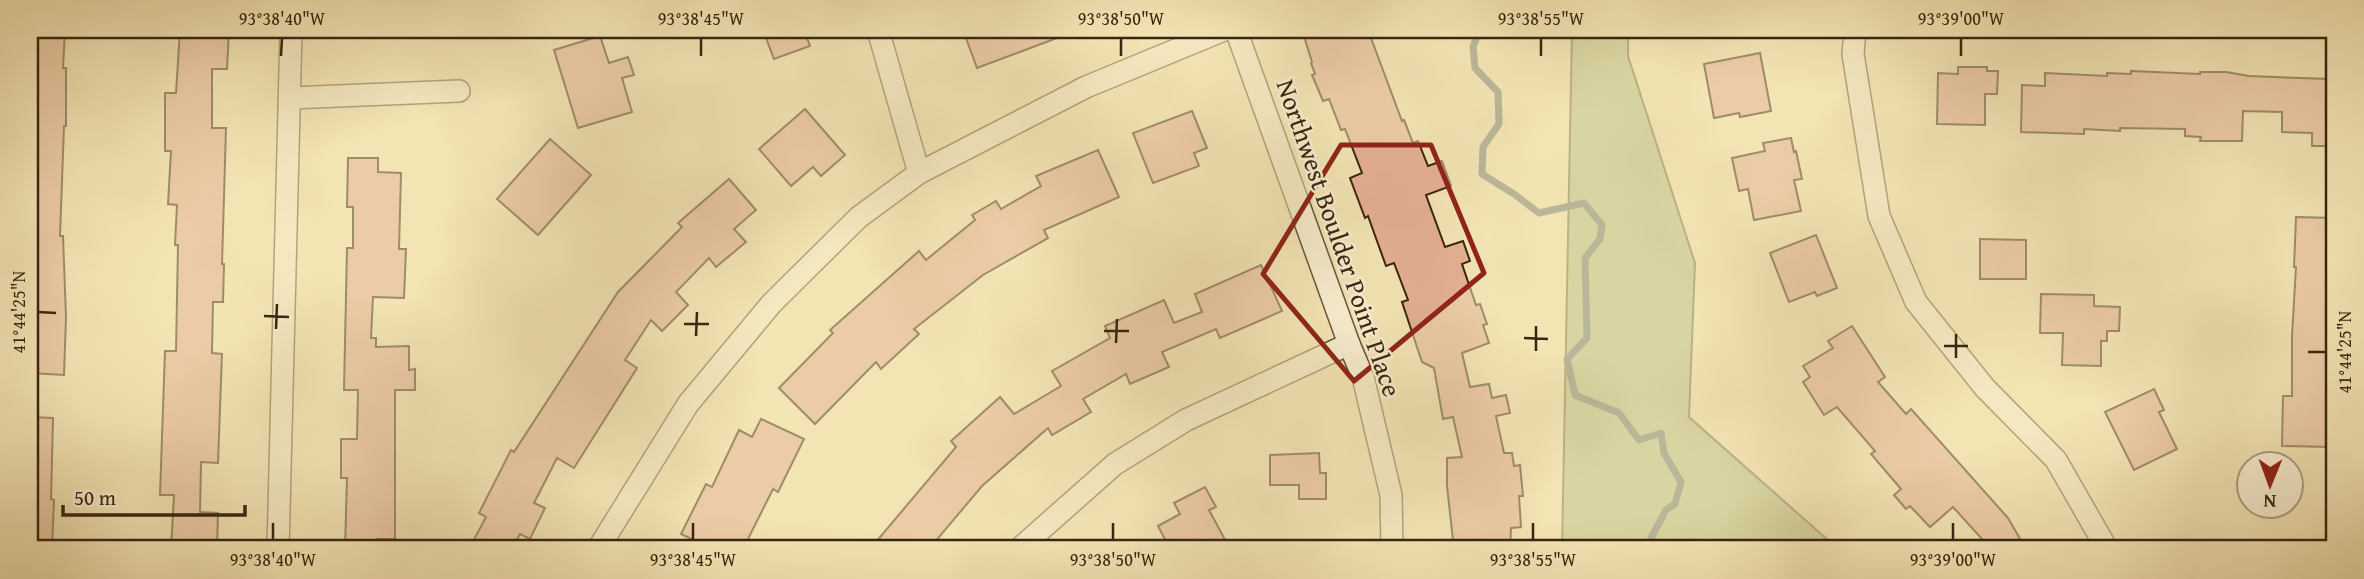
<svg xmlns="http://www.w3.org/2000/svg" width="2364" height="579" viewBox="0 0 2364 579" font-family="'Gentium Book Plus',serif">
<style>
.green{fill:#bac48d;stroke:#7a744e;stroke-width:2}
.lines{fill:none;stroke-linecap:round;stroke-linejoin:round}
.stream{stroke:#778075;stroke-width:7}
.building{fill:#e4b094;stroke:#392510;stroke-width:2}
.street-casing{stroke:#685539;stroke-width:24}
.street{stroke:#f7edce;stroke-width:21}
.marked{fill:none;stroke:#8f2418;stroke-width:5;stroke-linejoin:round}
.ticks{fill:none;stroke:#392510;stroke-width:2.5}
.labels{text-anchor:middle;stroke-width:5;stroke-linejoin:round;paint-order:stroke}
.street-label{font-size:26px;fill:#392510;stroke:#f7edce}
.neatline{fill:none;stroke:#392510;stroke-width:2.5}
.ticks-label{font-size:18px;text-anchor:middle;fill:#392510}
</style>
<rect width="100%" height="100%" fill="#f3e4b4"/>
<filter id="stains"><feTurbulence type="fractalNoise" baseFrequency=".00286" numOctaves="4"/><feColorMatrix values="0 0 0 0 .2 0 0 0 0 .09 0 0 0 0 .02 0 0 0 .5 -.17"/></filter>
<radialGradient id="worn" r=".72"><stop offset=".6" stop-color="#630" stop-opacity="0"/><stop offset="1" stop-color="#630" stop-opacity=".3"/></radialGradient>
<polygon class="green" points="1572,30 1628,30 1628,56 1695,263 1689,417 1838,549 1562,549"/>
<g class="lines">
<polyline class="stream" points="1479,30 1473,47 1475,68 1498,92 1499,124 1483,147 1482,174 1514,194 1539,213 1584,203 1602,225 1600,239 1585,258 1587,338 1567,359 1575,395 1619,413 1639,440 1661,433 1664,453 1681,482 1675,504 1666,510 1651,538 1658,549"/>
</g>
<g class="building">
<polygon points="30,30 65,30 63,68 66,68 66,126 64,126 60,236 63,236 66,317 64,375 30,373"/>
<polygon points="180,30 229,30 227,69 212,69 212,128 226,128 222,264 224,264 223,302 213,302 212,353 222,354 218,463 201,462 200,512 218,513 217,549 171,549 174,495 160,495 165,351 176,351 178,245 175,245 177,205 168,204 171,151 165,151 165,93 176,93"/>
<polygon points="763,30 804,30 810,46 774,59"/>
<polygon points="963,30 1073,30 1073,32 977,68"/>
<polygon points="1302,30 1368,30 1402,121 1404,120 1413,143 1418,141 1428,166 1442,161 1451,186 1426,195 1445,247 1463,241 1470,261 1462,264 1476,305 1480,304 1487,324 1483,325 1489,343 1462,353 1470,387 1489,384 1492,398 1506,395 1510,413 1496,416 1504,453 1512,453 1514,466 1520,465 1523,496 1519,496 1521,527 1511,528 1510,549 1454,549 1447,486 1447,458 1462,457 1453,417 1443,419 1434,368 1422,362 1402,302 1408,300 1394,263 1386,266 1368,216 1365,218 1350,178 1362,173 1345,129 1341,130 1329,99 1323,101 1312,75 1315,74 1311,63 1312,62"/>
<polygon points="600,36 609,63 628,57 634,75 622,78 632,112 578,128 554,50"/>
<polygon points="1760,53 1771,111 1740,117 1739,113 1714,118 1704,64"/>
<polygon points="1958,67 1987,67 1987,71 1998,71 1997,94 1985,94 1985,125 1937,124 1938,73 1958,74"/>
<polygon points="2131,71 2200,74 2200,72 2226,72 2249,76 2329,79 2329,105 2334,105 2334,146 2312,146 2312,133 2282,132 2282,112 2243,111 2242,141 2200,141 2201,137 2185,136 2185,129 2120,128 2120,131 2084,129 2084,134 2021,132 2022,85 2045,86 2045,73 2107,76 2107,73 2131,74"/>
<polygon points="805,109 845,155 821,176 813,167 791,186 759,149"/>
<polygon points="1192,111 1207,148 1194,153 1199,166 1153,183 1133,133"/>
<polygon points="1791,138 1794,152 1796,151 1802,179 1794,180 1801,211 1754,220 1748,189 1739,191 1732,158 1765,151 1763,143"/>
<polygon points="550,139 591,175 538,235 497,199"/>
<polygon points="1098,150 1119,197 1044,230 1048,238 983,275 914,329 919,334 881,369 876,362 815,424 779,388 833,333 830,330 919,251 926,260 975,220 972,215 996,201 1001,209 1041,186 1036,176"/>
<polygon points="348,158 378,158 378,172 401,173 399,249 406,249 404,298 373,297 371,338 376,338 376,347 409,346 409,370 415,369 415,390 395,390 395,539 377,539 376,549 345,549 347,478 341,478 341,439 357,439 358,390 344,390 347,248 353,248 353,207 347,207"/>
<polygon points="729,179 756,210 734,229 746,242 716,267 709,258 676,292 688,305 662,331 651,320 625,360 637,368 574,468 557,458 534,503 545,508 530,539 520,534 512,549 469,549 486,517 479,513 511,450 514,452 618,292 682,227 678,223"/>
<polygon points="2296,217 2334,218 2334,422 2330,422 2329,447 2282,446 2283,396 2292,396 2292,336 2296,267 2294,267"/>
<polygon points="1816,235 1837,288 1817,296 1815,292 1789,302 1770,253"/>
<polygon points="1980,239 2026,240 2026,279 1980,279"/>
<polygon points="1261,265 1282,311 1220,338 1216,329 1162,352 1169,367 1130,384 1126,374 1083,399 1091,412 1052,435 1048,428 982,486 929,549 870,549 956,447 951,441 1000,397 1014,414 1061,386 1052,371 1110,338 1105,326 1164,300 1174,323 1202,312 1195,294"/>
<polygon points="2041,294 2094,295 2094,306 2120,307 2119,331 2107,331 2107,341 2101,341 2101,366 2062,365 2063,333 2040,333"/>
<polygon points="1852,326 1885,377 1878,382 1906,414 1911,409 2008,518 2026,549 1991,549 1953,507 1930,527 1910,506 1906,509 1894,495 1901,489 1871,454 1875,451 1837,407 1824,415 1803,382 1810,377 1803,366 1833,348 1828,341"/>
<polygon points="2154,389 2164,410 2159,412 2177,449 2134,470 2105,412"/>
<polygon points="30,417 53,418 51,499 54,500 52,549 30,549"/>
<polygon points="761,419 804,439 778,492 773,489 743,549 713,549 681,534 706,484 712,487 739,430 752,437"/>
<polygon points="1319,453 1320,473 1326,473 1326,499 1299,499 1299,485 1270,485 1270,455"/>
<polygon points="1205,487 1216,507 1209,510 1230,549 1170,549 1158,526 1180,514 1174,503"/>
</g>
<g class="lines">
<defs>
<g id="street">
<polyline points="878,30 919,173"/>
<polyline points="1236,30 1349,344 1363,377 1391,495 1392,549"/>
<polyline points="1855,30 1853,54 1879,216 1916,302 1985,388 2056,460 2107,549"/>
<polyline points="290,98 459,91"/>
<polyline points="278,549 291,30"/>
<polyline points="598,549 688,404 772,303 859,217 919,173 1086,87 1224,30"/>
<polyline points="1019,549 1115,464 1186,420 1349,344"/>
</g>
</defs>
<use href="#street" class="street-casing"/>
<use href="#street" class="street"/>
</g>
<path d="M0 0H2364V579H0ZM1341 145H1431L1484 273 1354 381 1263 274Z" fill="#f3e4b4" fill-opacity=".55" fill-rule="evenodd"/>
<path class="marked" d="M1341 145H1431L1484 273 1354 381 1263 274Z"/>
<path class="ticks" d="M281 56 282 38M701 56V38M1121 56V38M1541 56V38M1961 56V38M38 312 56 313M264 316 289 317M684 324H709M276 329 277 304M1104 331H1129M696 336 697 312M1524 338 1548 339M1116 343 1117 319M1944 346H1968M1536 351V326M2308 352H2326M1956 358V334M273 540V523M693 540V523M1113 540V523M1533 540V523M1953 540V523"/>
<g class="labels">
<g class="street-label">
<text transform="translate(1339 238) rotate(71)" y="9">Northwest Boulder Point Place</text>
</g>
</g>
<rect width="2364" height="579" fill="none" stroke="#f3e4b4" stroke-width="77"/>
<g transform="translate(2270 485) rotate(181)"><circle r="33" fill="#f7edce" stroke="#ab9d82" stroke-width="2"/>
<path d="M0-5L12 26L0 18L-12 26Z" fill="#8f2418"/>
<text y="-10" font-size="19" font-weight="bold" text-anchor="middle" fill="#392510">N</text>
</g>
<path d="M63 505v10h182v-10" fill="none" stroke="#392510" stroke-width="3.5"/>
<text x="74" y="505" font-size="21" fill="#392510" stroke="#f7edce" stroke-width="5" paint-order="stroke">50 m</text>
<rect x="38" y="38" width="2288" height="502" class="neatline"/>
<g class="ticks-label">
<text x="282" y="25">93°38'40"W</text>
<text x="701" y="25">93°38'45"W</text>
<text x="1121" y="25">93°38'50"W</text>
<text x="1541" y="25">93°38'55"W</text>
<text x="1961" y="25">93°39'00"W</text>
<text transform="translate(19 312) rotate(-90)" y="6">41°44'25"N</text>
<text transform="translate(2345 352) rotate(-90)" y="6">41°44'25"N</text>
<text x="273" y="566">93°38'40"W</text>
<text x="693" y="566">93°38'45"W</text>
<text x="1113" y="566">93°38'50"W</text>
<text x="1533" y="566">93°38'55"W</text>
<text x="1953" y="566">93°39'00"W</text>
</g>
<rect width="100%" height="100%" filter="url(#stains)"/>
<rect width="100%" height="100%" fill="url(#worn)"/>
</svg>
